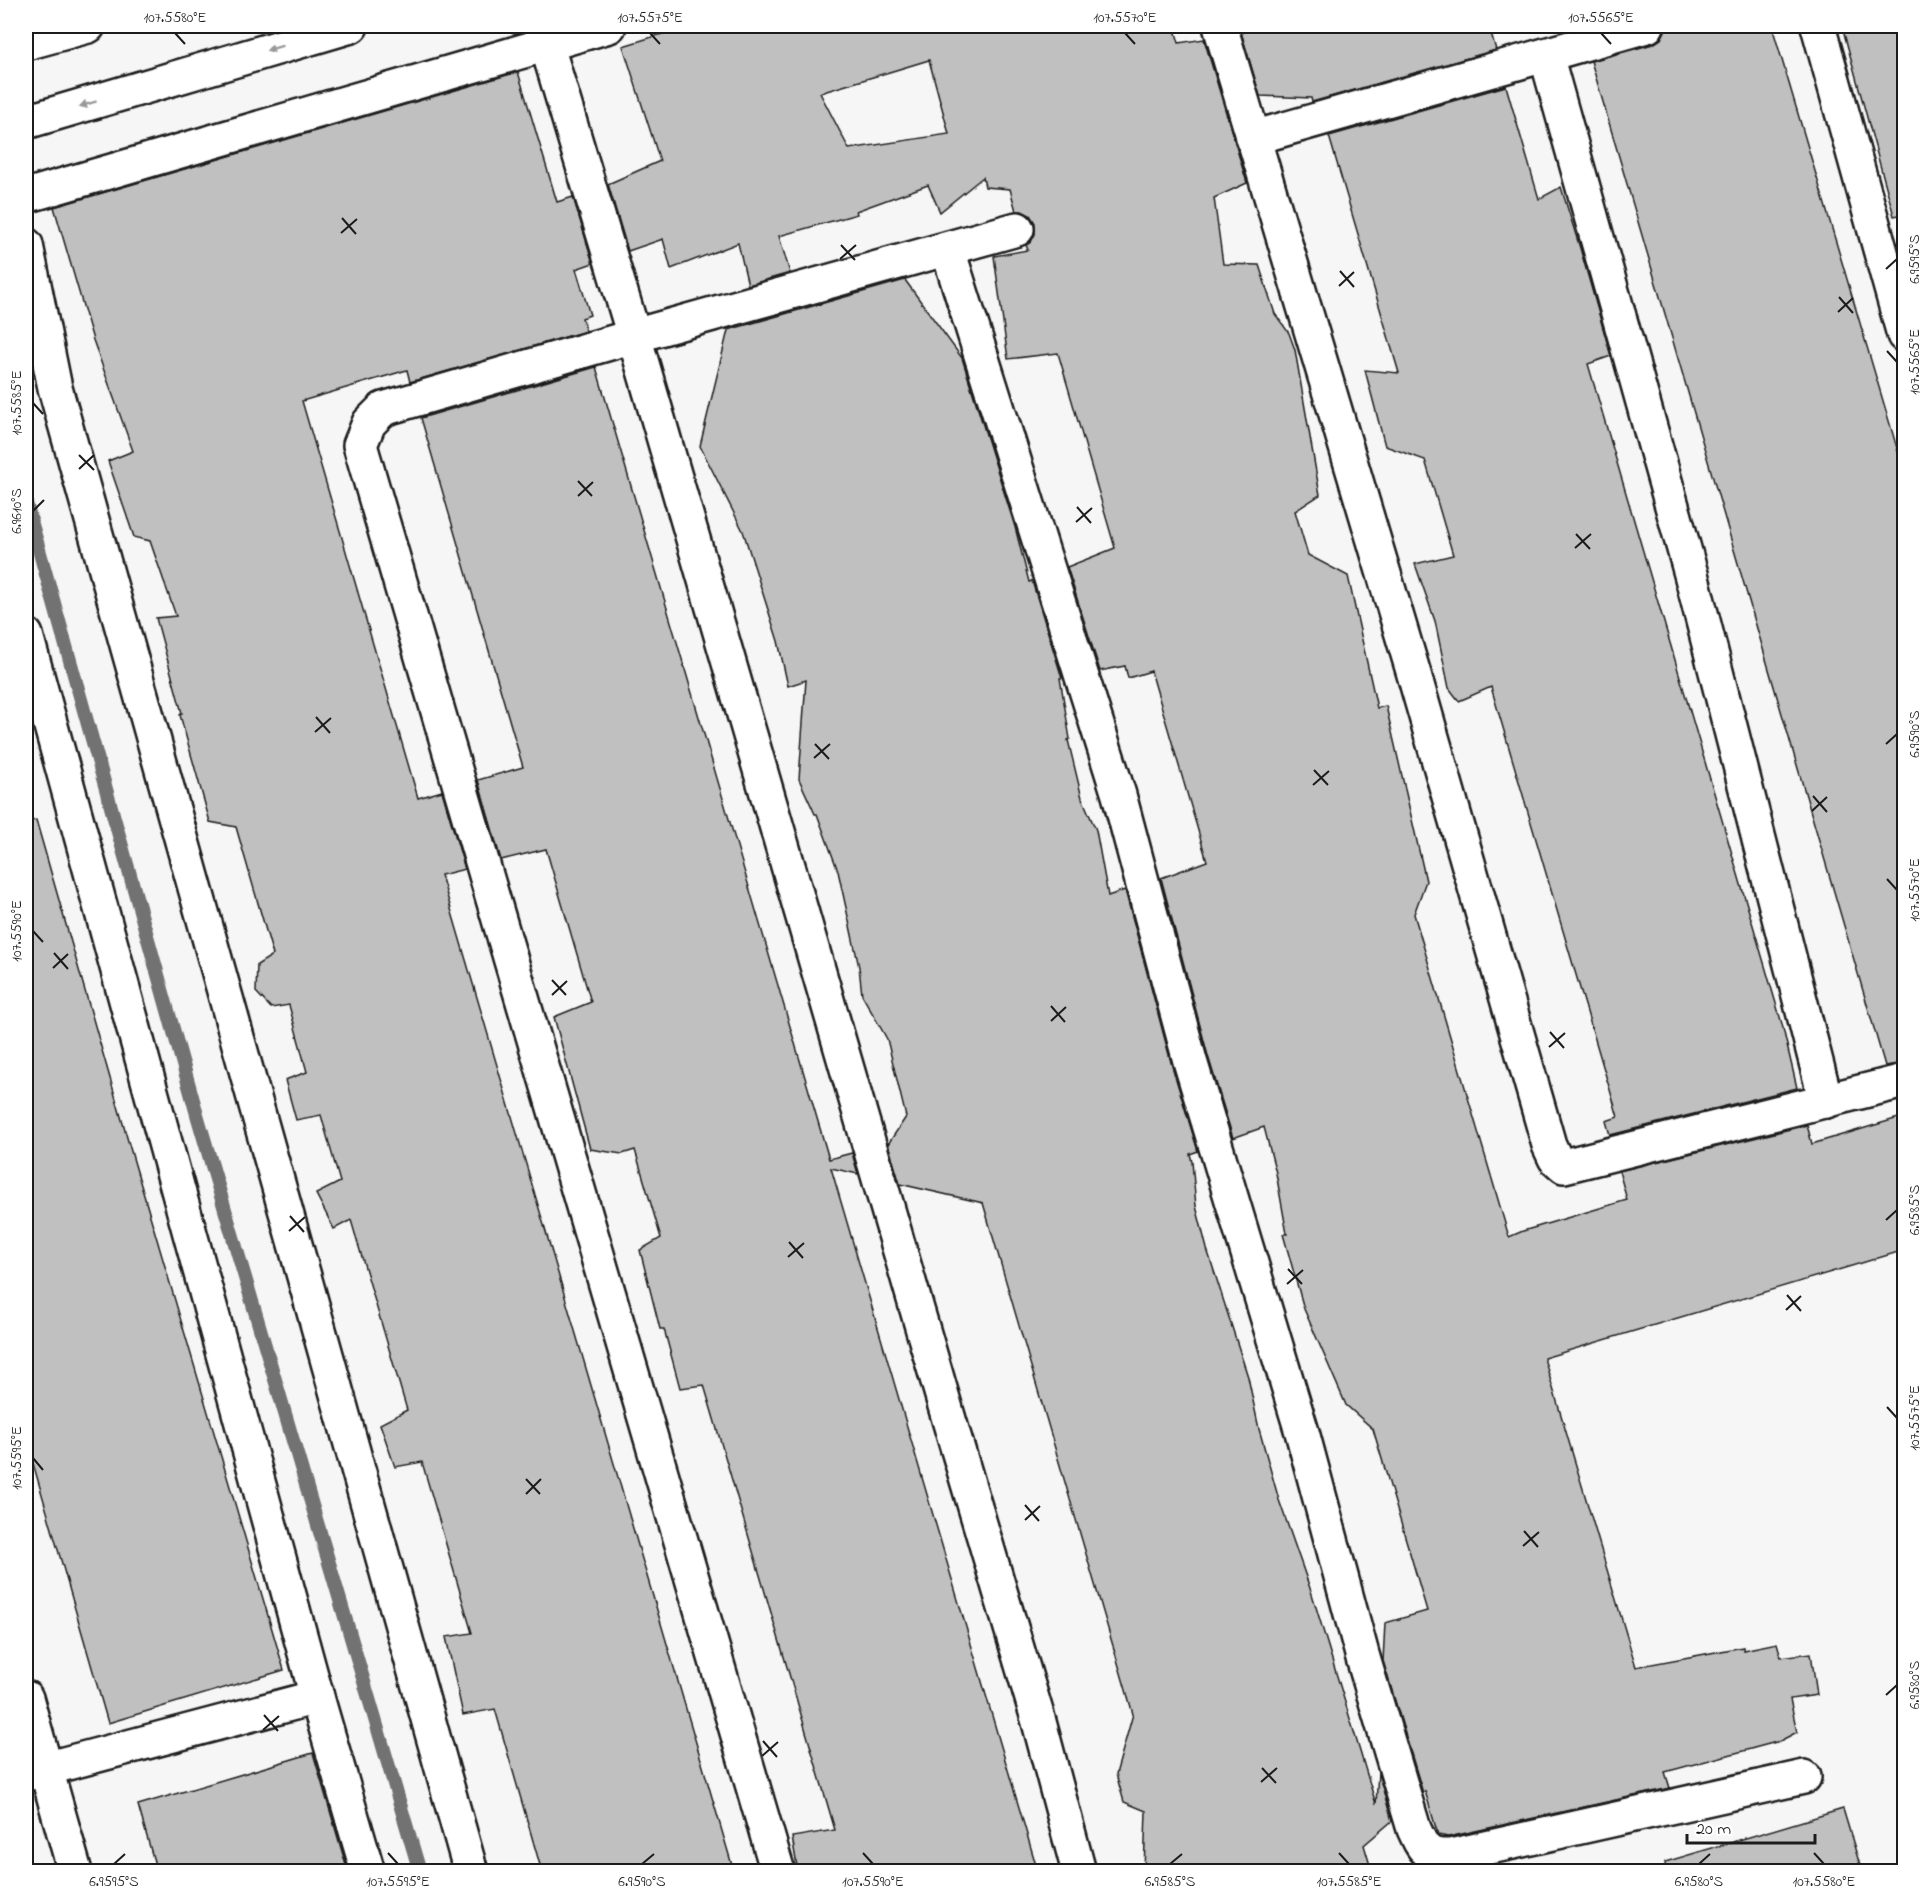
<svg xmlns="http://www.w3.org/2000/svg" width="1930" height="1897" viewBox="0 0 1930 1897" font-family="'Indie Flower',sans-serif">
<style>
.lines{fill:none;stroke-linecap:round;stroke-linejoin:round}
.stream{stroke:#727272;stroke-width:14}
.building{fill:#c0c0c0;stroke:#1c1c1c;stroke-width:1.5;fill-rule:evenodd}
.street-casing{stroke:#1c1c1c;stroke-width:38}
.secondary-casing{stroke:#1c1c1c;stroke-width:38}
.street{stroke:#fff;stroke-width:33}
.secondary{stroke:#fff;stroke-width:33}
.oneway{fill:#999}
.ticks{fill:none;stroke:#1c1c1c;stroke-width:2}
.neatline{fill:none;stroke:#1c1c1c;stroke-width:2}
.ticks-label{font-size:15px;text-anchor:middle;fill:#1c1c1c}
</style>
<rect width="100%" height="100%" fill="#f6f6f6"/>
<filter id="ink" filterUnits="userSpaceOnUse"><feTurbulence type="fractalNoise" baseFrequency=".0167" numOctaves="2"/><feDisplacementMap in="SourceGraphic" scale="12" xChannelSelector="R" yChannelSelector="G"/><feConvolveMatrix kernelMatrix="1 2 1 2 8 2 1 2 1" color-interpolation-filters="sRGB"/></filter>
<g filter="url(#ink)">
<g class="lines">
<polyline class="stream" points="26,503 198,1118 420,1872"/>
</g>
<g class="building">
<path d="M688 26H1174L1179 43 1204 39 1247 183 1214 198 1223 264 1259 265 1275 314 1289 333 1295 350 1320 495 1295 511 1308 555 1348 576 1377 708 1386 706 1426 881 1414 914 1509 1237 1523 1231 1627 1200 1619 1171 1807 1125 1812 1144 1905 1116V1250L1544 1358 1636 1667 1743 1647V1650L1777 1643 1781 1657 1811 1653 1817 1695 1790 1699 1797 1732 1780 1741 1665 1772 1670 1788 1448 1837 1438 1835 1425 1791 1423 1793 1383 1661 1385 1623 1427 1611 1412 1560 1373 1429 1346 1405 1304 1309 1283 1234H1287L1276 1173 1264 1127 1233 1138 1208 1056 1161 878 1207 861 1151 671 1128 678 1125 666 1100 671 1067 567 1115 548 1058 353 1008 359 994 256 1028 250 1026 245 1031 242 1035 234V223L1030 215 1022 211H1016L1010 189 985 187 983 177 940 212 928 185 856 211 857 214 779 236 790 273 748 285 738 243 671 269 663 239 628 251 608 184 660 161 623 46ZM929 60 949 134 849 149 820 93Z"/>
<polygon points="1273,26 1489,26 1496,50 1312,102 1311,98 1260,96 1241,32"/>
<polygon points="1665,26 1772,26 1905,475 1905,1063 1885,1066 1591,61 1653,44 1661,39 1665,31"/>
<polygon points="1842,26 1905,26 1905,214 1894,216"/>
<polygon points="518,72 557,202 573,197 593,263 576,269 590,315 582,318 586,331 410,382 407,370 302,401 418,798 442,791 465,869 441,875 734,1872 542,1872 495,1709 463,1715 446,1637 472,1633 422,1462 395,1467 380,1424 407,1410 351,1220 334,1229 316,1194 340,1182 321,1115 296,1120 285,1080 307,1072 289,1005 271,1008 256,992 257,965 273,955 236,827 210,822 180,715 182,713 156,618 176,616 150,541 134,537 108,461 133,451 93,340 54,207"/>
<polygon points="1506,86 1539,199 1561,187 1580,248 1611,356 1588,364 1782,1024 1797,1088 1610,1135 1606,1121 1618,1117 1491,687 1459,701 1449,688 1435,621 1415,564 1453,555 1425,460 1385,446 1365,370 1399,373 1329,136"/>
<polygon points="905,280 962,358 1015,527 1029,582 1032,581 1062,678 1060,678 1070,739 1068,740 1082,798 1096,830 1108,896 1125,890 1172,1066 1198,1151 1190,1154 1192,1162 1196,1206 1207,1249 1248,1377 1259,1429 1279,1500 1312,1594 1376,1804 1378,1772 1392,1821 1364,1845 1372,1872 1144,1872 1146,1811 1124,1802 1116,1774 1133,1714 983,1203 900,1184 888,1144 906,1117 887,1039 862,995 859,967 838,871 817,814 815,814 799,779 806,680 788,686 778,641 743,531 700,446 728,330"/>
<polygon points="596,367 829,1159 852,1153 858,1174 831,1168 1038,1872 798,1872 792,1837 835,1830 704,1385 680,1388 664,1329 660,1329 640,1250 661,1238 635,1150 622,1154 590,1149 554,1017 591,1002 546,849 501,860 478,780 523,767 421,418"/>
<polygon points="36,820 128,1141 284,1670 108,1723 26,1439 26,822"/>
<polygon points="313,1753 348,1872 157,1872 138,1805"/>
<polygon points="1843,1809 1862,1872 1666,1872 1665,1862"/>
</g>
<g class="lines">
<defs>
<g id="street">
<polyline points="541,26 634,336 950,1423 1039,1722 1079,1872"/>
<polyline points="1220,26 1413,671 1549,1145 1555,1158 1564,1166 1904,1081"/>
<polyline points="1818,26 1904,335"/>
<polyline points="1546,55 1691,574 1826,1101"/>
<polyline points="1253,138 1647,26"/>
<polyline points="26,196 609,26"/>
<polyline points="26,245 55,388 471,1872"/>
<path d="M948 250 1119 795 1190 1061 1302 1432 1363 1658 1414 1829C1423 1849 1427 1857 1450 1856L1804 1777"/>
<polyline points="26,635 317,1697 368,1872"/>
<polyline points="26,1698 75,1872"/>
<polyline points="26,1774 317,1697"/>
<polyline points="778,1872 360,445 369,423 383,409 634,336 1017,229"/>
</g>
<g id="secondary">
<polyline points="26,43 88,26"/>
<polyline points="26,122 351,26"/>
</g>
</defs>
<use href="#street" class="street-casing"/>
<use href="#secondary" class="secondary-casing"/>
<use href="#street" class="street"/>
<use href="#secondary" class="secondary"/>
</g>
<defs><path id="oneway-solid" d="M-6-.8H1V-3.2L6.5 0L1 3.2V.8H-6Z" transform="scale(1.5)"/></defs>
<g class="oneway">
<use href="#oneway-solid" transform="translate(275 48) rotate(163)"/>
<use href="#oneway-solid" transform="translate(88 104) rotate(163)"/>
</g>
</g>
<path class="ticks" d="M175 33 185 44M650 33 660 44M1125 33 1135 44M1601 33 1611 44M342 218 356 234M341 233 357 219M841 245 855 260M840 259 856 245M1886 269 1897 259M1340 271 1354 287M1339 286 1354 272M1839 297 1853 313M1838 312 1853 298M1887 351 1897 362M33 403 43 414M79 455 94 470M79 469 94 455M578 481 592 496M578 496 593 482M1077 507 1091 523M33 511 44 500M1076 522 1092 508M1576 534 1590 549M1575 548 1591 534M316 717 330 733M315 732 331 718M815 744 829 759M1886 744 1897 734M814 758 830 744M1314 770 1328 785M1313 785 1329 771M1813 796 1827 812M1812 811 1827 797M1887 879 1897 890M33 931 43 942M54 953 68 969M53 968 68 954M552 980 566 995M552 995 567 981M1051 1006 1065 1022M1051 1021 1066 1007M1550 1032 1564 1048M1549 1047 1565 1033M290 1216 304 1232M1886 1220 1897 1210M289 1231 305 1217M789 1242 803 1258M788 1257 804 1243M1288 1269 1302 1284M1287 1284 1303 1270M1787 1295 1801 1311M1786 1310 1801 1296M1887 1407 1897 1418M33 1458 43 1470M526 1479 540 1494M526 1494 541 1479M1025 1505 1039 1521M1025 1520 1040 1506M1524 1531 1538 1547M1523 1546 1539 1532M1886 1695 1897 1685M264 1715 278 1731M263 1730 279 1716M763 1741 777 1757M762 1756 778 1742M1262 1768 1276 1783M1261 1782 1277 1768M388 1853 398 1864M863 1853 873 1864M1339 1853 1349 1864M1814 1853 1824 1864M114 1864 125 1854M642 1864 654 1854M1170 1864 1182 1854M1699 1864 1710 1854"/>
<rect width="1930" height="1897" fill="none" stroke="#fff" stroke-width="66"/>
<path d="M1687 1834v9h128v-9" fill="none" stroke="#1c1c1c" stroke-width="3"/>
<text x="1696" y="1834" font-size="18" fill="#1c1c1c" stroke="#ffffff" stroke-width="4.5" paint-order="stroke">20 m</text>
<rect x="33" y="33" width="1864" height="1831" class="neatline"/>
<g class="ticks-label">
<text x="175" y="22">107.5580°E</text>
<text x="650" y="22">107.5575°E</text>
<text x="1125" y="22">107.5570°E</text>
<text x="1601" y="22">107.5565°E</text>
<text transform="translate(1914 259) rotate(-90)" y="5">6.9595°S</text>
<text transform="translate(1914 362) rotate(-90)" y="5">107.5565°E</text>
<text transform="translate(16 403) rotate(-90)" y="5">107.5585°E</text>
<text transform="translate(16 511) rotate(-90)" y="5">6.9610°S</text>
<text transform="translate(1914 734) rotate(-90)" y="5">6.9590°S</text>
<text transform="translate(1914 890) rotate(-90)" y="5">107.5570°E</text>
<text transform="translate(16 931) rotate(-90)" y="5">107.5590°E</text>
<text transform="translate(1914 1210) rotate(-90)" y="5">6.9585°S</text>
<text transform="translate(1914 1418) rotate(-90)" y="5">107.5575°E</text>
<text transform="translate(16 1458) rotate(-90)" y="5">107.5595°E</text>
<text transform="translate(1914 1685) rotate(-90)" y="5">6.9580°S</text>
<text x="114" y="1886">6.9595°S</text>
<text x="398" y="1886">107.5595°E</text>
<text x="642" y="1886">6.9590°S</text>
<text x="873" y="1886">107.5590°E</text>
<text x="1170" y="1886">6.9585°S</text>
<text x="1349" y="1886">107.5585°E</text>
<text x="1699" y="1886">6.9580°S</text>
<text x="1824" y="1886">107.5580°E</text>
</g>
</svg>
